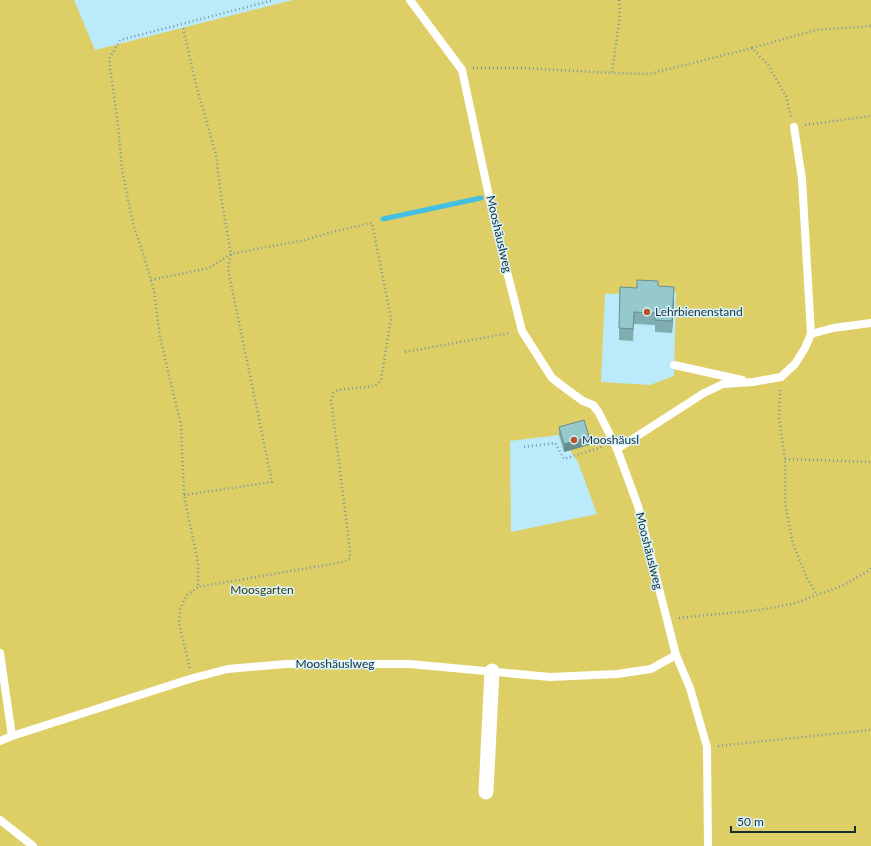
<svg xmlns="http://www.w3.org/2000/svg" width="871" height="846" viewBox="0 0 871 846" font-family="Lato,sans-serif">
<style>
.green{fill:#dece66;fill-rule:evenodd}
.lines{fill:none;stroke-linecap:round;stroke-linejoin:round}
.stream{stroke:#44bfe2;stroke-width:5}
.path{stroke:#7599a4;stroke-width:2.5;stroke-dasharray:1 3;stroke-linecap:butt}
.service{stroke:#fff;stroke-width:8}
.minor{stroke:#fff;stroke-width:15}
.wall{fill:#80adaf}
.shaded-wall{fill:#688d8f}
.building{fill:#95c9cc;stroke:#688d8f}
.poi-dot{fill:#ba532a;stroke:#d8f4fe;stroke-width:1.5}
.labels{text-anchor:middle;stroke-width:3;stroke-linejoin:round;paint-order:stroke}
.street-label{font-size:12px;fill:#1a2d33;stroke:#d8f4fe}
.poi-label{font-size:12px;fill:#1a2d33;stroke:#d8f4fe;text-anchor:start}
.park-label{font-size:12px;fill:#3d3600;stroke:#d8f4fe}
</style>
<rect width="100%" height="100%" fill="#bbebfb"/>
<path class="green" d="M0 0H74L95 50 293 0H871V846H0ZM676 292 674 376 650 385 601 382 605 294ZM559 435 578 462 597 514 511 532 510 441Z"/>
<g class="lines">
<polyline class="stream" points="383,219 481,198"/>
<g class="path">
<polyline points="619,0 620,15 612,73 649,74 752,48 768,65 786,96 791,117"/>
<polyline points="183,28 197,88 216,155 222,203 231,254 228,269 272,482 184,495"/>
<polyline points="752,48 816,30 871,26"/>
<polyline points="473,68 522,68 612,73"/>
<polyline points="805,125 871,116"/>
<polyline points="151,280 209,268 231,254 305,240 336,231 372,223 391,318 381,380 375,386 338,390 333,393 331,400 350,550 350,558 343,562 198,587"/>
<polyline points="405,352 510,333"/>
<polyline points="780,390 779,418 785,459 785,503 793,544 807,578 817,595"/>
<polyline points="524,447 555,443 564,459 602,447"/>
<polyline points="785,459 871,462"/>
<polyline points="679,618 759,610 796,603 817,595 842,586 868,571 871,567"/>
<polyline points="190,668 179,624 180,609 187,595 198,587 198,563 184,495 181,425 160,337 154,291 143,253 133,224 122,169 118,125 109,59 120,40 274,0"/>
<polyline points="718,746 870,730"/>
</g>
<g class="service">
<polyline points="410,0 462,70 495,224 522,331 552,378 569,391 583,401 593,405 599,413 617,449 704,393 723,384 753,382 781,377 795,364 805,348 811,334 833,328 871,323"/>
<polyline points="794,127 802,179 811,334"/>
<polyline points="674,365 742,380"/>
<polyline points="617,449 638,506 676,655 690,688 707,747 708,846"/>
<polyline points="0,653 12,736"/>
<polyline points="0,741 12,736 193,678 228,669 286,664 409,664 550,677 617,674 651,669 676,655"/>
<polyline points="0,820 33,846"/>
</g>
<polyline class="minor" points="486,792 492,671"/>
</g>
<g class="wall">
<polygon points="658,286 674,299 672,333 655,332 655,325 634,324 633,341 619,340 619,328"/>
<polygon points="559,427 589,445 564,452 559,435"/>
</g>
<g class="shaded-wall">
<polygon points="674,287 674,299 672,333 672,321"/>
<polygon points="589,437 589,445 564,452 564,444"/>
</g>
<g class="building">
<polygon points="637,280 658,281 658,286 674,287 672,321 655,320 655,313 634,312 633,329 619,328 620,287 637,288"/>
<polygon points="584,420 589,437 564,444 559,427"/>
</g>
<g class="poi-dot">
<circle cx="647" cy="312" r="4"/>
<circle cx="574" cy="440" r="4"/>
</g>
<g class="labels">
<g class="street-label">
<text transform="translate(499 234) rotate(77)" y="4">Mooshäuslweg</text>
<text transform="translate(649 551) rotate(76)" y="4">Mooshäuslweg</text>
<text x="335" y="668">Mooshäuslweg</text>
</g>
<g class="poi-label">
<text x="655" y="316">Lehrbienenstand</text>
<text x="582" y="444">Mooshäusl</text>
</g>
<g class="park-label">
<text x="262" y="594">Moosgarten</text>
</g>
</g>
<path d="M731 826v6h124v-6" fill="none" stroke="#1a2d33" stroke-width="2"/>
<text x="737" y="826" font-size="12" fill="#1a2d33" stroke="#d8f4fe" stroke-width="3" paint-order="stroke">50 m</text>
</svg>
